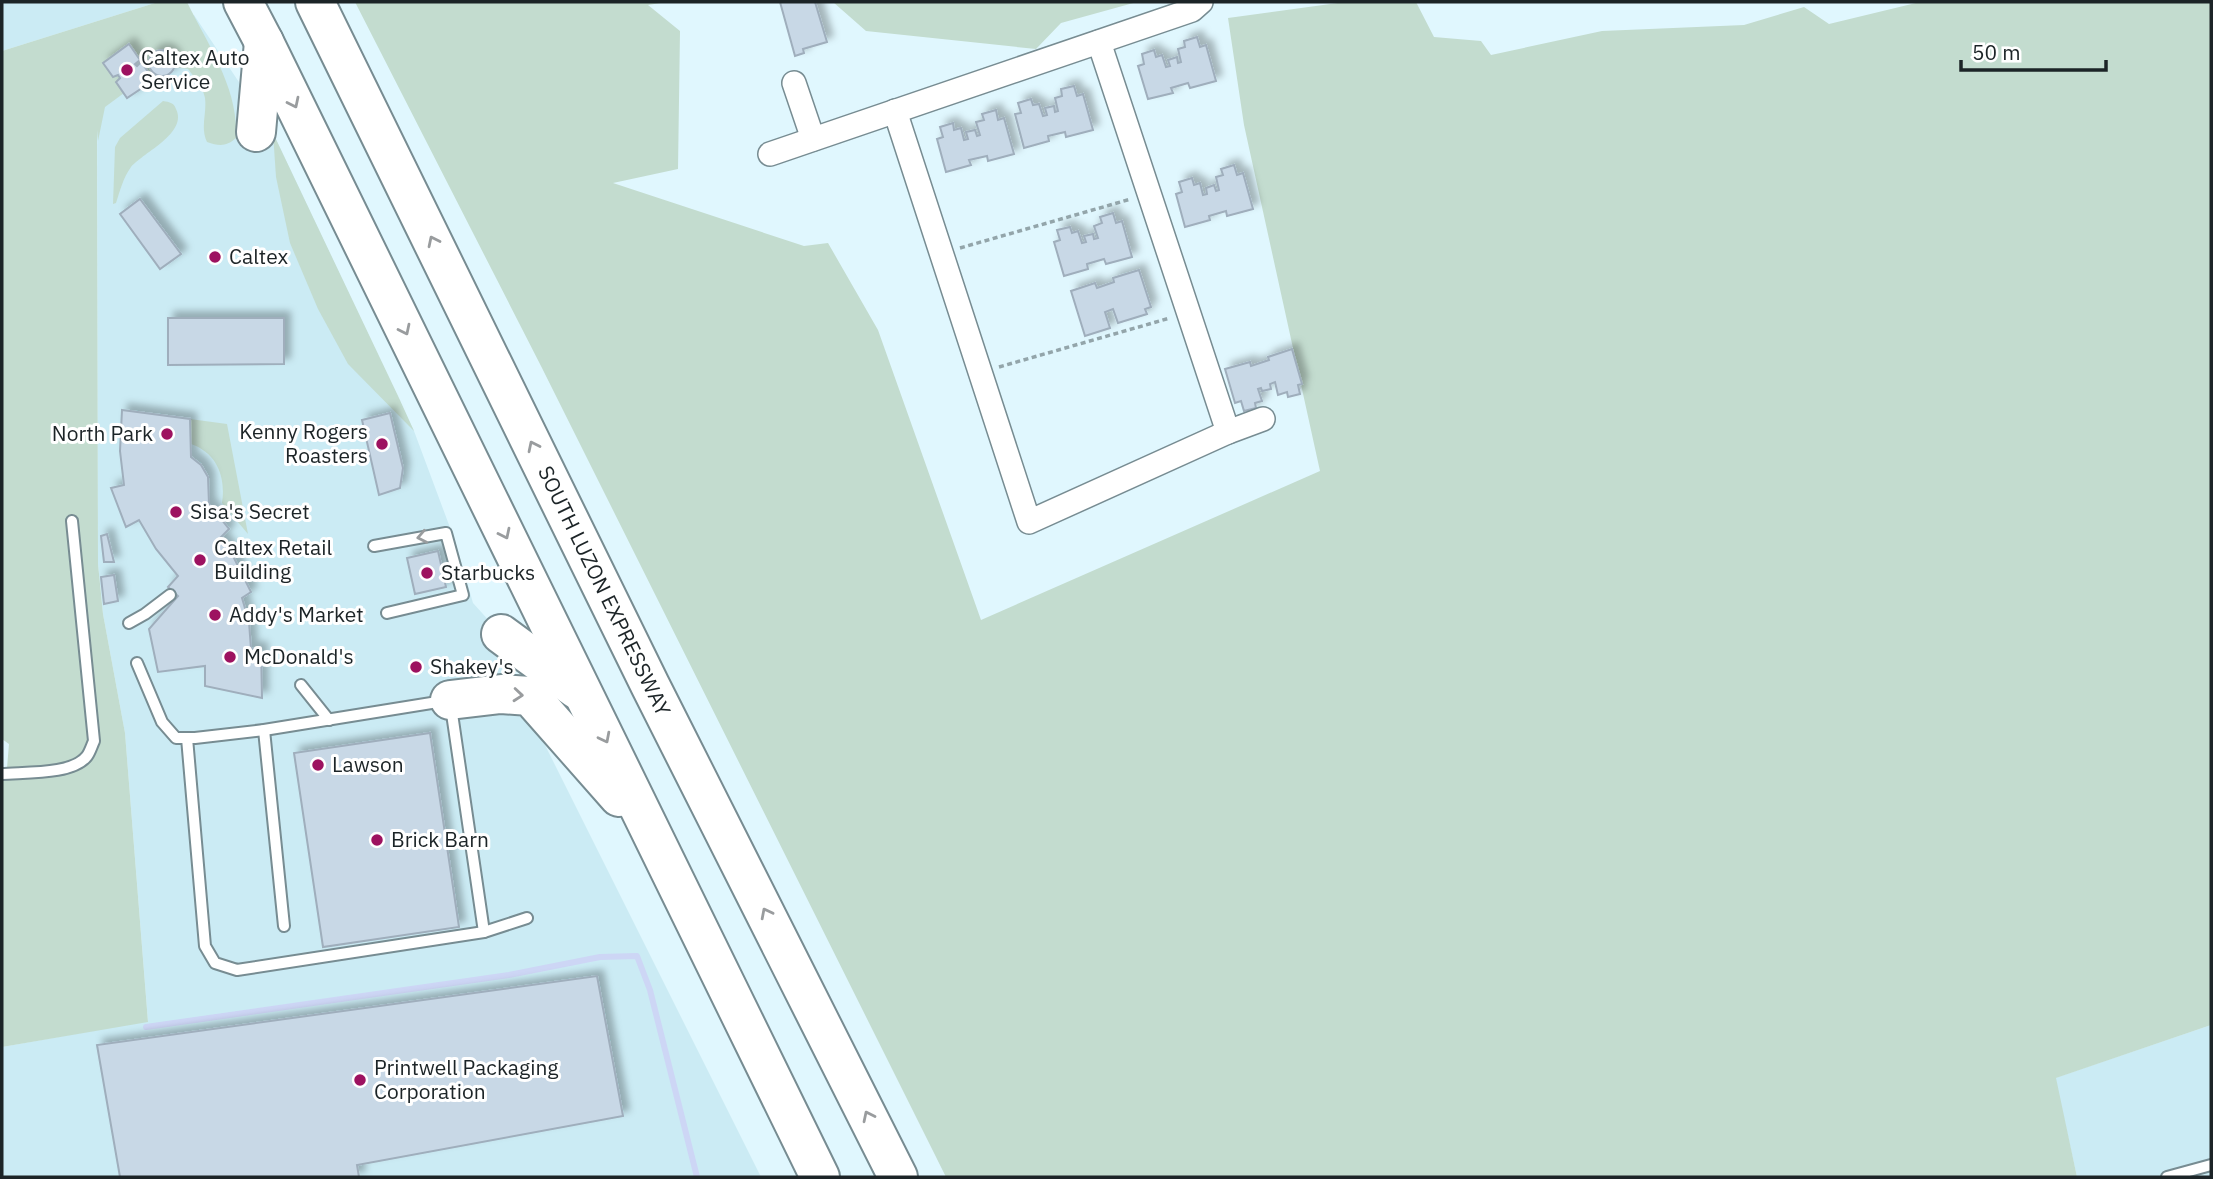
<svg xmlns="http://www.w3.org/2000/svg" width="2213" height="1179" viewBox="0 0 2213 1179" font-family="'IBM Plex Sans',sans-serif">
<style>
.built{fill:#cbebf4}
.green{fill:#c3dccf}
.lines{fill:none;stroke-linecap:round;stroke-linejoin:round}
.stream{stroke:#cdd6f5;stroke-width:6}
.building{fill:#c8d8e6;stroke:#9faebc;stroke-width:2;filter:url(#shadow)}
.lane-casing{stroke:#778c92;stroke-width:14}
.street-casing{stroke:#778c92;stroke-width:26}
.highway-casing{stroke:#778c92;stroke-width:42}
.path{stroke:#93a5aa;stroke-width:3.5;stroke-dasharray:5 3.5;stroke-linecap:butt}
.lane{stroke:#fff;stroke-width:10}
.street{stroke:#fff;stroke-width:23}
.highway{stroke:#fff;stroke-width:38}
.oneway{stroke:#999c9e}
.poi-dot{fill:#9d1260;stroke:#fff;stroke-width:2.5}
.labels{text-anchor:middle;stroke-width:6;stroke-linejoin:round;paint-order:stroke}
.poi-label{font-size:21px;fill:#1c2427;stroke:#fff;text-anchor:start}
.street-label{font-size:21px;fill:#1c2427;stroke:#fff}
</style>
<defs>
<filter id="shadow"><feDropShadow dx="6" dy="-6" stdDeviation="3.5" flood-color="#0004"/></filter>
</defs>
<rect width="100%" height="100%" fill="#e0f7fe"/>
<g class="built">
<polygon points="2,2 158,2 2,51"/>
<polygon points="194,15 273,133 414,431 455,541 473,603 501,634 511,677 761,1177 2,1177 2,1047 148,1021 125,733 103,614 98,564 97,50"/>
<polygon points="2211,1025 2211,1177 2077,1177 2055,1078"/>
</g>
<g class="green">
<path d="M158 2H187C208 45 239 89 236 138 226 147 219 146 207 142 200 127 207 114 205 98 203 87 195 78 188 69L174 67 172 55C158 44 144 57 153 72L150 75 142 63 137 66 135 64 140 59 129 44 103 63 113 77 118 75 120 78 116 82 124 93 105 107 98 141 97 130 98 564 103 614 125 733 148 1022 2 1047V781L6 780 9 744 2 739V51Z"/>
<polygon points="355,2 667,2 648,5 680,31 678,169 613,183 804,246 828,243 878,330 981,620 1320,471 1244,125 1228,18 1345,2 1416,2 1434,37 1481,41 1491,55 1602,31 1744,25 1804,7 1829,24 1920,2 2211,2 2211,1025 2056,1078 2077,1177 946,1177 542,368"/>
<polygon points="833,2 1137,2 1061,23 1036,49 866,31"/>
<path d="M163 101C170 102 174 103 176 109 188 133 144 152 131 167 123 178 120 191 116 203L113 204 115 147 120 138Z"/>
<polygon points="273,133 399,398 414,431 348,364 318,309 290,243 276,177"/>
<path d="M190 419 227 424 248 534 222 503C226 477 217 453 191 444Z"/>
</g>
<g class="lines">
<polyline class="stream" points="146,1027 509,975 600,957 637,956 650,990 697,1177"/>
</g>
<g class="building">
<polygon points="780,2 815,2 827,42 803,49 804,53 795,56"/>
<polygon points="1197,37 1200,47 1206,45 1216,81 1190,88 1188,83 1171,88 1173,93 1148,99 1138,66 1144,64 1142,54 1154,50 1156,57 1162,55 1166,67 1170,66 1168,60 1177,57 1178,63 1181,62 1178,49 1185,47 1184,41"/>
<polygon points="129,44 140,60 135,64 137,66 141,62 154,80 127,98 116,82 120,78 118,75 113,77 103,63"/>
<circle cx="162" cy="63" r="13"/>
<polygon points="1074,86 1077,96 1083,94 1093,130 1066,137 1065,132 1048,136 1049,141 1024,148 1015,114 1021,113 1018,103 1031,99 1033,105 1039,104 1043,116 1047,115 1045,108 1054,106 1055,112 1058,111 1055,98 1062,96 1061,89"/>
<polygon points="996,110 998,120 1004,118 1014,154 988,161 987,156 969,160 971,165 946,172 937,139 943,137 940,127 953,123 954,130 961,128 964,140 968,139 966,132 975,130 977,136 980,135 976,122 984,120 982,114"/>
<polygon points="1234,165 1237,175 1243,173 1253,209 1227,216 1226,211 1209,216 1210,220 1185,227 1176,194 1182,192 1179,182 1192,178 1194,185 1200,183 1203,195 1207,194 1206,188 1214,185 1216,191 1219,190 1216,177 1223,175 1221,169"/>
<polygon points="140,199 181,254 160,269 120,214"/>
<polygon points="1113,213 1116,223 1122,221 1132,257 1106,264 1104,259 1087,264 1088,269 1064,276 1054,242 1060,240 1057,230 1070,227 1072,233 1078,231 1082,243 1086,242 1084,236 1093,234 1094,239 1098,238 1094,226 1102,223 1100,217"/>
<polygon points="1139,270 1151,307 1145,309 1147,314 1118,323 1113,309 1105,312 1110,328 1085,336 1071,291 1095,283 1097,288 1114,282 1113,278"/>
<polygon points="168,318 284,318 284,364 168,365"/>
<polygon points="1292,349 1302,384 1298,385 1300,394 1288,397 1287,392 1278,395 1275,382 1270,384 1271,389 1262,391 1261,388 1258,389 1262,401 1255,403 1256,408 1244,411 1241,401 1235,403 1225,369 1250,362 1251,366 1269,360 1268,357"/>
<polygon points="122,410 190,419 191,457 201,465 208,477 209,504 229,529 221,537 229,548 251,592 242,598 249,622 251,649 261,648 262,698 205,686 205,666 158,672 149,629 178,596 168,587 178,576 156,549 139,520 126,527 111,488 124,485 120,451"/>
<polygon points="390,413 403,468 400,488 379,495 362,420"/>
<polygon points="107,534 114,562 104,562 101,536"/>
<polygon points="438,551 446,587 415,594 407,558"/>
<polygon points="114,575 118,601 104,604 101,577"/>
<polygon points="430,733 459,927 323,947 294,753"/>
<polygon points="597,976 623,1116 357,1165 359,1177 120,1177 97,1045"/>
</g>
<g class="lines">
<defs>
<g id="lane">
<polyline points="374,546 446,533 463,595 387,613"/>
<polyline points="129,623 145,614 170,595"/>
<polyline points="137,663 162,722 176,738 195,738 264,730 450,700 484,932"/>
<polyline points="301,685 329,720"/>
<polyline points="264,730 284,926"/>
<polyline points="187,738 205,946 215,963 237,970 484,932 527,918"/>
<path d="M2 774C24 772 73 775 87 756 90 752 92 745 94 741L72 521"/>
<polyline points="2167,1177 2211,1165"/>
</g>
<g id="street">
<polyline points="1099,42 1228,432"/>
<polyline points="794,83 813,139"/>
<polyline points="895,111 1029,522 1228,432 1263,419"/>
<polyline points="770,154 1192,10 1201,2"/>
</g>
<g id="highway">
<polyline points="243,2 264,42 820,1177"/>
<polyline points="315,2 650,685 898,1177"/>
<polyline points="256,132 264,42"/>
<polyline points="501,634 576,689"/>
<polyline points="450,700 501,694 530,696 619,797"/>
</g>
</defs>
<use href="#lane" class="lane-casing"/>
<use href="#street" class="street-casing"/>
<use href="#highway" class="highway-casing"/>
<g class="path">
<polyline points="960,248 1131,199"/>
<polyline points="999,367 1170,318"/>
</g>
<use href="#lane" class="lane"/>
<use href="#street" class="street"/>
<use href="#highway" class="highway"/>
</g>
<defs><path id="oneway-chevron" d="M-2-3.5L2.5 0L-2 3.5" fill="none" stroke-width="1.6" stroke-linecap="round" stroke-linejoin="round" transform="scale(1.75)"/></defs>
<g class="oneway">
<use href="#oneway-chevron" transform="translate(294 103) rotate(64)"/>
<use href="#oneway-chevron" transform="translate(433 241) rotate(-116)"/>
<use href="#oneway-chevron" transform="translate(405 330) rotate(64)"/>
<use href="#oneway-chevron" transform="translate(533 446) rotate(-116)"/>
<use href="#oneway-chevron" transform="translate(505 534) rotate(64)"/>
<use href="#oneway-chevron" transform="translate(422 537) rotate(169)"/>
<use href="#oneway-chevron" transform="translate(518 695) rotate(5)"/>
<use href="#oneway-chevron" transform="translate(605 738) rotate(63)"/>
<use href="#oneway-chevron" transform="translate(766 913) rotate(-117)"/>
<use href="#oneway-chevron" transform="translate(868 1116) rotate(-116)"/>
</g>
<g class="poi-dot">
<circle cx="127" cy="70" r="7"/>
<circle cx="215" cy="257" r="7"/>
<circle cx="167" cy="434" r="7"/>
<circle cx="382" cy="444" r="7"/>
<circle cx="176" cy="512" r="7"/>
<circle cx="200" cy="560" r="7"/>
<circle cx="427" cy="573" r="7"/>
<circle cx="215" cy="615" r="7"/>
<circle cx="230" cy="657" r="7"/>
<circle cx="416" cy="667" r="7"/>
<circle cx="318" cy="765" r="7"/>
<circle cx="377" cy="840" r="7"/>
<circle cx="360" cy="1080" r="7"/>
</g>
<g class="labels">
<g class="poi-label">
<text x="141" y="65">Caltex Auto<tspan x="141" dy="24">Service</tspan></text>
<text x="229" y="264">Caltex</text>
<text x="368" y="439" text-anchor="end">Kenny Rogers<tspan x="368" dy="24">Roasters</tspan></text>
<text x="153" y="441" text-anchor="end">North Park</text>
<text x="190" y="519">Sisa's Secret</text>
<text x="214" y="555">Caltex Retail<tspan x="214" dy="24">Building</tspan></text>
<text x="441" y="580">Starbucks</text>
<text x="229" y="622">Addy's Market</text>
<text x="244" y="664">McDonald's</text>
<text x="430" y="674">Shakey's</text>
<text x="332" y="772">Lawson</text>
<text x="391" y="847">Brick Barn</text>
<text x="374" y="1075">Printwell Packaging<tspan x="374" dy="24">Corporation</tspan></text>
</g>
<g class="street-label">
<text transform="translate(604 591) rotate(64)" y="7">SOUTH LUZON EXPRESSWAY</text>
</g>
</g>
<rect width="2213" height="1179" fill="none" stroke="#1c2427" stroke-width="7"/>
<path d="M1961 60v10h145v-10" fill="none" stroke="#1c2427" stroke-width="3.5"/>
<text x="1972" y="60" font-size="21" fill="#1c2427" stroke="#ffffff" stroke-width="5" paint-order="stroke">50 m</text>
</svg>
